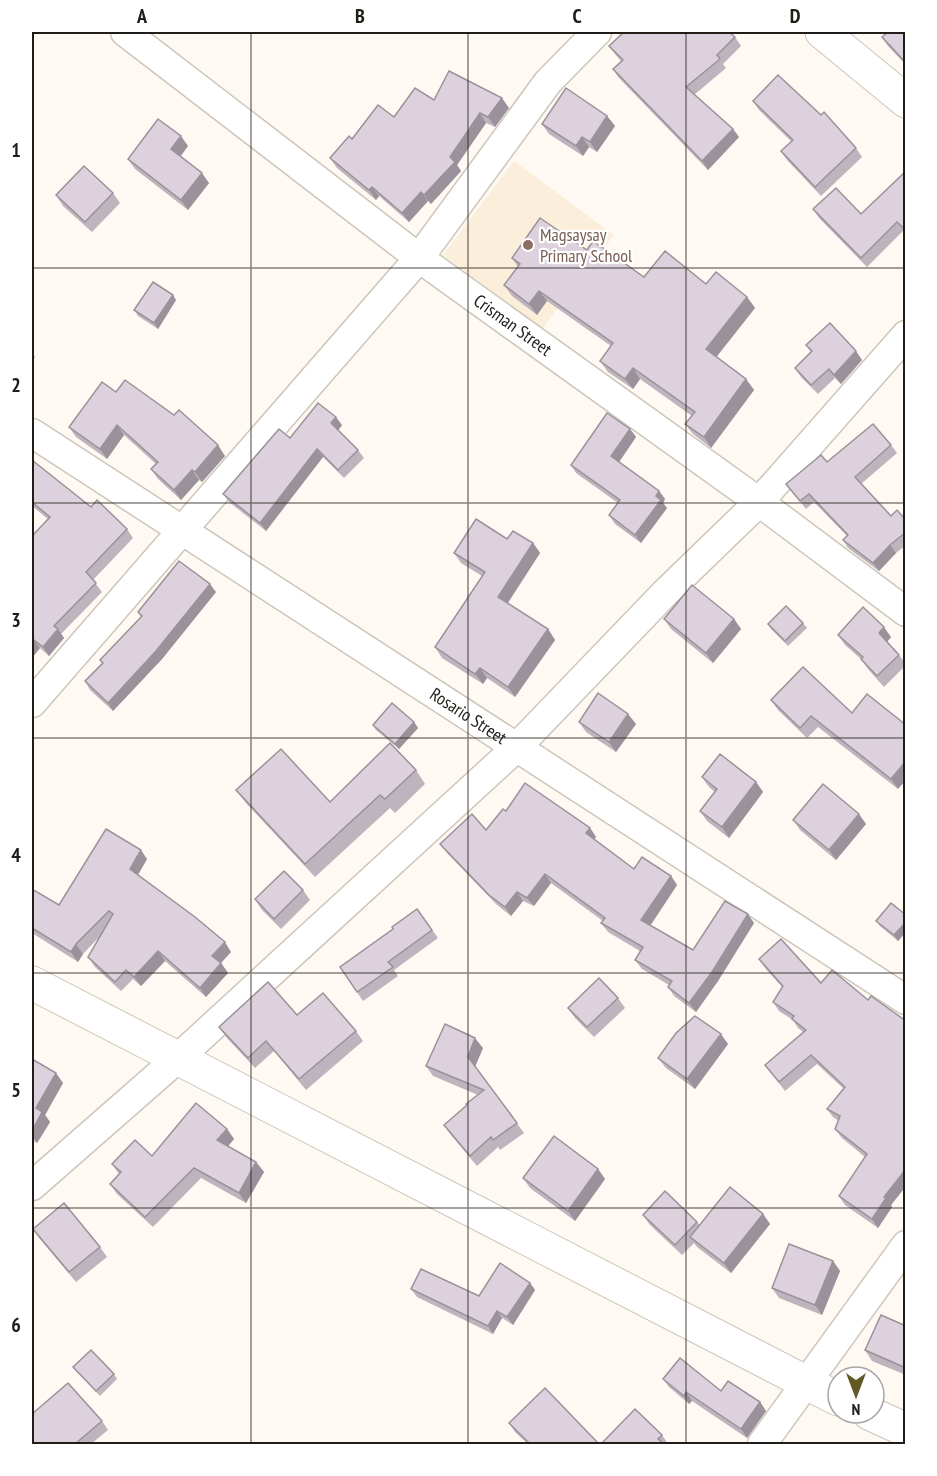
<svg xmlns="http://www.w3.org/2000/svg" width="937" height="1476" viewBox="0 0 937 1476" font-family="'PT Sans Narrow',sans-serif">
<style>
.built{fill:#fbefdc}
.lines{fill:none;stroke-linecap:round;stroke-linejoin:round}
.minor-casing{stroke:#cec6ba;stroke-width:31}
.tertiary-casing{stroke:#cec6ba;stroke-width:35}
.minor{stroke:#fff;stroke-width:28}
.tertiary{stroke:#fff;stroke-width:33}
.wall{fill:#bdb4bd}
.shaded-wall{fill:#9a929a}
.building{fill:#dcd1dc;stroke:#9a929a;stroke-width:1.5}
.grid{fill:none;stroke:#201d18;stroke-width:1.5;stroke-opacity:0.55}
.education-dot{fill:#8d6e63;stroke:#fff;stroke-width:2}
.labels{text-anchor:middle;stroke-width:4.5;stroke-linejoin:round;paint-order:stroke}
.education-label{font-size:18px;fill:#785e54;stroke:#fff;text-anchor:start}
.street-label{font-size:18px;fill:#201d18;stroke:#fff}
.neatline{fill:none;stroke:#201d18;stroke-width:2}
.grid-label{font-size:20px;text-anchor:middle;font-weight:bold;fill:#201d18}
</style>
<rect width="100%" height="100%" fill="#fef9f2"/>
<polygon class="built" points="514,161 614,235 542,329 443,255"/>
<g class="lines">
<defs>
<g id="minor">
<path id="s1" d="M125 32 419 258 759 502 906 612"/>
<path id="s2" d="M32 433 906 1000"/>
<polyline points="32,703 419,258 548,82 597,32"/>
<polyline points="32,1186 177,1059 516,748 665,593 759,502 906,335"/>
<polyline points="762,1444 906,1245"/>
</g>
<g id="tertiary">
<polyline points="822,32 906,101"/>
<polyline points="32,983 838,1399"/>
<polyline points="869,1413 906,1430"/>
</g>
</defs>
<use href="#minor" class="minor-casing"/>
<use href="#tertiary" class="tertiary-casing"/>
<use href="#minor" class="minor"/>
<use href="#tertiary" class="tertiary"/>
</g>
<g class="wall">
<polygon points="906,32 906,65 888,46 882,37"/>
<polygon points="735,37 741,46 723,64 726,68 694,95 733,129 739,137 708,170 619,78 613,69 621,61 615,54 609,46"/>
<polygon points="434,100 509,108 495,127 486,123 457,165 461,171 431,204 428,201 409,222 379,196 376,200 337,168 330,158 352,139 394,117"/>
<polygon points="753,101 856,148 862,157 821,196 787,160 781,151 792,142 759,110"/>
<polygon points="607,116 615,126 597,152 589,147 583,156 549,134 542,124"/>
<polygon points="188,146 181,156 209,183 188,210 135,169 128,159"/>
<polygon points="905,172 906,233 903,231 867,267 819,218 813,209 861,214"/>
<polygon points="113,193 120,203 92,232 63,206 56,195"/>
<polygon points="587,250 644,277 706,284 747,297 755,308 716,357 746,379 754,390 711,448 693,434 685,424 692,416 640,379 633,389 608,372 600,361 611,346 547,301 537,315 512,296 504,285 518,267 512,258"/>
<polygon points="176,300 158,329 138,316 134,310"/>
<polygon points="806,345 862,360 841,384 835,378 818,394 801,377 795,368 811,352"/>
<polygon points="116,392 225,456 202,482 199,480 181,500 158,479 151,469 156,464 124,435 107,459 76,437 69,427"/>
<polygon points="342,425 338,430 358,450 364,458 344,478 323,457 266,531 229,502 223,494 290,438"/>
<polygon points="630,429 636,437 619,462 659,491 665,499 663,503 667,508 641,543 615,524 609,515 618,503 576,473 571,465"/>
<polygon points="891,445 897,453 861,484 891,516 906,520 906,545 896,553 879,571 848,548 843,540 847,536 814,502 806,509 786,484 827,462"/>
<polygon points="32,460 91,507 127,529 133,538 93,580 102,592 61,634 64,638 49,656 40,648 32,658 48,519 32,506"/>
<polygon points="507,539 533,543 540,553 508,603 548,629 555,640 515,697 487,678 483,684 442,658 435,647 482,576 461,563 454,553"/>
<polygon points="216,592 162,659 113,711 90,690 85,681 102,663 100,660 141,617 138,612"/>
<polygon points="664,619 734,619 741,629 713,663 671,629"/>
<polygon points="803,623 807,628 788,646 771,629 768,624"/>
<polygon points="838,635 891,637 887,642 899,655 906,664 906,665 884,687 868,669 861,659 845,645"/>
<polygon points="771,700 852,713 898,789 818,727 807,738 778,710"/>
<polygon points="414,722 418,728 399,749 376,730 373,725"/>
<polygon points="579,722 636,724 616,752 586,732"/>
<polygon points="416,770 425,784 395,813 390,808 315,877 246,803 236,790 330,802"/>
<polygon points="702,777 756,782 763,792 729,838 707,821 700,811 715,792 709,787"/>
<polygon points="506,811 590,828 596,837 594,840 634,869 671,876 677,885 650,926 693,950 754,923 718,981 696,1012 674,996 668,987 669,985 642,969 635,960 640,951 608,932 601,923 603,921 551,883 534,906 523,901 511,916 496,904 447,853 440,844 486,830"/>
<polygon points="793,820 866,824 836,860 800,830"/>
<polygon points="147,859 138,875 231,952 221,963 228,973 206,997 165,961 141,986 133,979 121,991 95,967 88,957 102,934 83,954 78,962 32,933 32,889 59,905"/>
<polygon points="303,890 310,900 281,929 262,910 255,899"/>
<polygon points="417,909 438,938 394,970 398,976 363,1001 340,967 393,929"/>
<polygon points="906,915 906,932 898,941 880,926 876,921"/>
<polygon points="759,959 821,983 868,1000 906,1021 906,1186 891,1205 892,1207 878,1228 845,1205 839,1196 865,1157 842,1138 835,1129 839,1121 833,1117 827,1109 844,1089 817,1064 785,1091 765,1065 803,1032 798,1028 793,1020 779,1011 773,1002 782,987 765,968"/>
<polygon points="618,998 625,1008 594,1037 575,1018 568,1008"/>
<polygon points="219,1027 356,1031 363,1041 306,1090 274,1051 255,1068 226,1037"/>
<polygon points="728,1044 695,1089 666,1068 658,1058"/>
<polygon points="483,1048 475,1066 524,1133 500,1150 498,1147 477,1166 451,1135 444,1125 467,1105 478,1095 433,1076 426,1066"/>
<polygon points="32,1059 63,1083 45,1115 50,1122 37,1143 32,1140"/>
<polygon points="227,1129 234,1139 228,1146 256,1162 264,1172 246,1203 201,1178 153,1227 117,1194 110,1184 119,1174 112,1164 152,1156"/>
<polygon points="598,1169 605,1179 575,1221 530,1188 523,1178"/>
<polygon points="763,1214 770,1224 731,1273 697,1247 694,1243 682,1255 650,1225 643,1215 697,1222 700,1225"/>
<polygon points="33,1229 100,1247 107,1257 76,1282 40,1239"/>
<polygon points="833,1261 840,1271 822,1315 779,1298 772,1288"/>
<polygon points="530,1283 535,1290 513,1325 502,1318 493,1334 417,1297 411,1289 479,1296"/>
<polygon points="906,1326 906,1375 872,1361 865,1350"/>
<polygon points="73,1367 114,1374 117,1379 100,1396 77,1372"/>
<polygon points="663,1379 721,1391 760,1402 766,1411 747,1438 692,1401 689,1404 669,1387"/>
<polygon points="102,1421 108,1430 91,1444 32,1444"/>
<polygon points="509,1423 599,1444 528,1444 515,1432"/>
<polygon points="662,1435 668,1444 601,1444"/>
</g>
<g class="shaded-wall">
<polygon points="502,98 509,108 495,127 488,117"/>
<polygon points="480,113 486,123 457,165 461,171 431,204 424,195"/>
<polygon points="607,116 615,126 597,152 590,142"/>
<polygon points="733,129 739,137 708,170 702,161"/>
<polygon points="181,136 188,146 178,159 171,149"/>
<polygon points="582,137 589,147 583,156 576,146"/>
<polygon points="202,173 209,183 188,210 181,200"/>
<polygon points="372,187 379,196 376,200 369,190"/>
<polygon points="421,192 428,201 409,222 402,213"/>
<polygon points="539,291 547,301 537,315 529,304"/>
<polygon points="173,295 176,300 158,329 154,323"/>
<polygon points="747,297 755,308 714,360 706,349"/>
<polygon points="856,351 862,360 841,384 834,375"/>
<polygon points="32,353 35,357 32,361"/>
<polygon points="633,368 640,379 633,389 625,379"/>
<polygon points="746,379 754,390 711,448 704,437"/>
<polygon points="336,417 342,425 337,432 331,423"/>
<polygon points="117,425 124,435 107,459 100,449"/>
<polygon points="630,429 636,437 617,465 611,456"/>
<polygon points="218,445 225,456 202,482 195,472"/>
<polygon points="317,449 323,457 266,531 260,523"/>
<polygon points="192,470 199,480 181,500 174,490"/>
<polygon points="659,491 665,499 663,503 667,508 641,543 635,535"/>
<polygon points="533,543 540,553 505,607 498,597"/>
<polygon points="890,545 896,553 879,571 873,563"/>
<polygon points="210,584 216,592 162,659 113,711 108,703"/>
<polygon points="734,619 741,629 713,663 706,653"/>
<polygon points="884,627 891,637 886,643 879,633"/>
<polygon points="58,629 64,638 49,656 43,647"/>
<polygon points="548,629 555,640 515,697 508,687"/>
<polygon points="34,640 40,648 32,658 32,642"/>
<polygon points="480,668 487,678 483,684 475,674"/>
<polygon points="628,714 636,724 616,752 609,742"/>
<polygon points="414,722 418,728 399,749 395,744"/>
<polygon points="906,761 906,780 898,789 891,779"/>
<polygon points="756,782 763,792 729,838 722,827"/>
<polygon points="859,814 866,824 836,860 829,850"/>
<polygon points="590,828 596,837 592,842 586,833"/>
<polygon points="141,850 147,859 136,878 130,869"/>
<polygon points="545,874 551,883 534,906 527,898"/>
<polygon points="671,876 677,885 648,929 641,920"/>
<polygon points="517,892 523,901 511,916 505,907"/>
<polygon points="748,914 754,923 718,981 696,1012 689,1003"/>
<polygon points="906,922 906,932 898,941 894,935"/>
<polygon points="225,942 231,952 219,965 212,956"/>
<polygon points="76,944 83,954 78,962 71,952"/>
<polygon points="158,951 165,961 141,986 134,977"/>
<polygon points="221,963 228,973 206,997 200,988"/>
<polygon points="721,1034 728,1044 695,1089 687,1079"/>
<polygon points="475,1038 483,1048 475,1067 468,1057"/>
<polygon points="56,1073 63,1083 45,1115 50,1122 37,1143 32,1135 36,1108"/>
<polygon points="227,1129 234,1139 225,1150 217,1140"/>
<polygon points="256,1162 264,1172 246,1203 239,1193"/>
<polygon points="598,1169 605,1179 575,1221 568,1211"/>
<polygon points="906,1169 906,1186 891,1205 892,1207 878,1228 872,1219 884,1197"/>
<polygon points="763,1214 770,1224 731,1273 724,1263"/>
<polygon points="833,1261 840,1271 822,1315 815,1305"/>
<polygon points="530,1283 535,1290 513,1325 507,1317"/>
<polygon points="497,1311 502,1318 493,1334 488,1326"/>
<polygon points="686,1392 692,1401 689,1404 684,1396"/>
<polygon points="760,1402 766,1411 747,1438 741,1429"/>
</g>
<g class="building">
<polygon points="624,32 729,32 735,37 717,55 720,59 686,87 733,129 702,161 613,69 623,60 609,46"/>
<polygon points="888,32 906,32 906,63 882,37"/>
<polygon points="449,71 502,98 488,117 480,113 450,157 455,162 424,195 421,192 402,213 372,187 369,190 330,158 349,136 352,139 378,105 394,117 415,88 434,100"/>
<polygon points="778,75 821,115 824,112 856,148 815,187 781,151 793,140 753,101"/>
<polygon points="566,88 607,116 590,142 582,137 576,146 542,124"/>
<polygon points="158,119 181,136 171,149 202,173 181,200 128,159"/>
<polygon points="84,166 113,193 85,222 56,195"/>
<polygon points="905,172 906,230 897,222 861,258 813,209 836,188 861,214"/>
<polygon points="540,218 587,250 593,241 644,277 665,251 706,284 716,272 747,297 706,349 746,379 704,437 685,424 695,412 633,368 625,379 600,361 613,343 539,291 529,304 504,285 520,264 512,258"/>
<polygon points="153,282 173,295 154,323 134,310"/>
<polygon points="830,323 856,351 834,375 829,369 811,385 795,368 812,351 806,345"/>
<polygon points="125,380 174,415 179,410 218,445 195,472 192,470 174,490 151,469 158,462 117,425 100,449 69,427 102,382 116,392"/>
<polygon points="318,403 336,417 331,423 358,450 338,470 317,449 260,523 223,494 279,429 290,438"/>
<polygon points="607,413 630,429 611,456 659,491 656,496 661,500 635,535 609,515 620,500 571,465"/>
<polygon points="873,424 891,445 855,477 891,516 897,510 906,520 906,532 890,545 873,563 843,540 848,535 809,494 800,501 786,484 821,455 827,462"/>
<polygon points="32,460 91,507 97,500 127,529 86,572 96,583 54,626 58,629 43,647 34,640 32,642 32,536 50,517 32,502"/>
<polygon points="476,519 507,539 513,531 533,543 498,597 548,629 508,687 480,668 475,674 435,647 485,572 454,553"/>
<polygon points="179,561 210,584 156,651 108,703 85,681 103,663 100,660 142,616 138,612"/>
<polygon points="692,585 734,619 706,653 664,619"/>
<polygon points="786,606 803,623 785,641 768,624"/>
<polygon points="863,607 884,627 879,633 899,655 877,676 861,659 863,657 838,635"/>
<polygon points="803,667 852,713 867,694 906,725 906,761 891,779 811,716 800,728 771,700"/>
<polygon points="598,693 628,714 609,742 579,722"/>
<polygon points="392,703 414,722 395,744 373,725"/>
<polygon points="390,743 416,770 385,799 380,795 305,864 236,790 281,749 330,802"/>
<polygon points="720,754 756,782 722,827 700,811 717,789 702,777"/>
<polygon points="525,783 590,828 586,833 634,869 642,857 671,876 641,920 693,950 725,901 748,914 712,972 689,1003 668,987 672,981 635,960 643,947 601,923 605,918 545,874 527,898 517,892 505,907 489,895 440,844 472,814 486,830 503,809 506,811"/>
<polygon points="823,784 859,814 829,850 793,820"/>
<polygon points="106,829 141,850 130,869 195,917 225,942 212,956 221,963 200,988 158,951 134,977 126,970 115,982 88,957 113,914 109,911 76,944 71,952 32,928 32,889 59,905"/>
<polygon points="284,871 303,890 274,919 255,899"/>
<polygon points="891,903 906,915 906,922 894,935 876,921"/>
<polygon points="417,909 432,930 388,962 393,967 357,992 340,967 393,929 392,927"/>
<polygon points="781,939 821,983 832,970 868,1000 871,996 906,1021 906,1169 884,1197 886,1198 872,1219 839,1196 867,1154 835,1129 840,1116 827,1109 845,1087 811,1055 779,1082 765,1065 806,1030 792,1019 794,1016 773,1002 783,986 759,959"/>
<polygon points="599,978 618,998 587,1027 568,1008"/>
<polygon points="268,982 297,1015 323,993 356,1031 299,1079 266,1041 248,1058 219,1027"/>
<polygon points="695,1016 721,1034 687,1079 658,1058 676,1033"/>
<polygon points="445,1024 475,1038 468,1057 517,1123 493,1140 491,1137 470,1156 444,1125 467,1105 466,1104 484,1090 426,1066"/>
<polygon points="32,1059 56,1073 36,1108 42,1112 32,1131"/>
<polygon points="196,1103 227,1129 217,1140 256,1162 239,1193 194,1168 145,1217 110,1184 121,1172 112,1164 135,1140 152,1156"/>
<polygon points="554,1136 598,1169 568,1211 523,1178"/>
<polygon points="730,1187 763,1214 724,1263 690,1237"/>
<polygon points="665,1191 697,1222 675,1245 643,1215"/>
<polygon points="64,1203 100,1247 69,1272 33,1229"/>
<polygon points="789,1244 833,1261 815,1305 772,1288"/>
<polygon points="500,1263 530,1283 507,1317 497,1311 488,1326 411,1289 421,1269 479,1296"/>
<polygon points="881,1315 906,1326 906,1368 865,1350"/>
<polygon points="91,1350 114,1374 96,1391 73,1367"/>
<polygon points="680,1358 721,1391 728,1381 760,1402 741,1429 686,1392 684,1396 663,1379"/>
<polygon points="68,1383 102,1421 75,1444 32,1444 32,1414"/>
<polygon points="545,1388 599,1444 530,1444 509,1423"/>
<polygon points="635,1409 662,1435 658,1439 664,1444 601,1444"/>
</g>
<path class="grid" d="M251 32V1444M468 32V1444M686 32V1444M32 268H906M32 503H906M32 738H906M32 973H906M32 1208H906"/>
<circle class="education-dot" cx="528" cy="245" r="6"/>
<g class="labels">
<g class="education-label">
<text x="540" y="241">Magsaysay<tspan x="540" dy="21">Primary School</tspan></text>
</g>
<g class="street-label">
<text dy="6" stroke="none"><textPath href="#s1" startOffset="486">Crisman Street</textPath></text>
<text dy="6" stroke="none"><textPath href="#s2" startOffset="520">Rosario Street</textPath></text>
</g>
</g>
<rect width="937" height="1476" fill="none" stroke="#ffffff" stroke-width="66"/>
<g transform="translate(856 1395) rotate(180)"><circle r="28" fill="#ffffff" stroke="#a6a5a3" stroke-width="1.5"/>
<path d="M0-4.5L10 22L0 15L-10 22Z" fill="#625925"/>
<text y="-9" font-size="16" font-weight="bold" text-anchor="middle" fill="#201d18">N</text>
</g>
<rect x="33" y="33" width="871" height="1410" class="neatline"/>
<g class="grid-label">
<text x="142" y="23">A</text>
<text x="360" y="23">B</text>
<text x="577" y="23">C</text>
<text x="795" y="23">D</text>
<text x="16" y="157">1</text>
<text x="16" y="392">2</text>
<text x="16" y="627">3</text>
<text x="16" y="862">4</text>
<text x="16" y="1097">5</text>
<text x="16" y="1332">6</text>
</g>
</svg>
